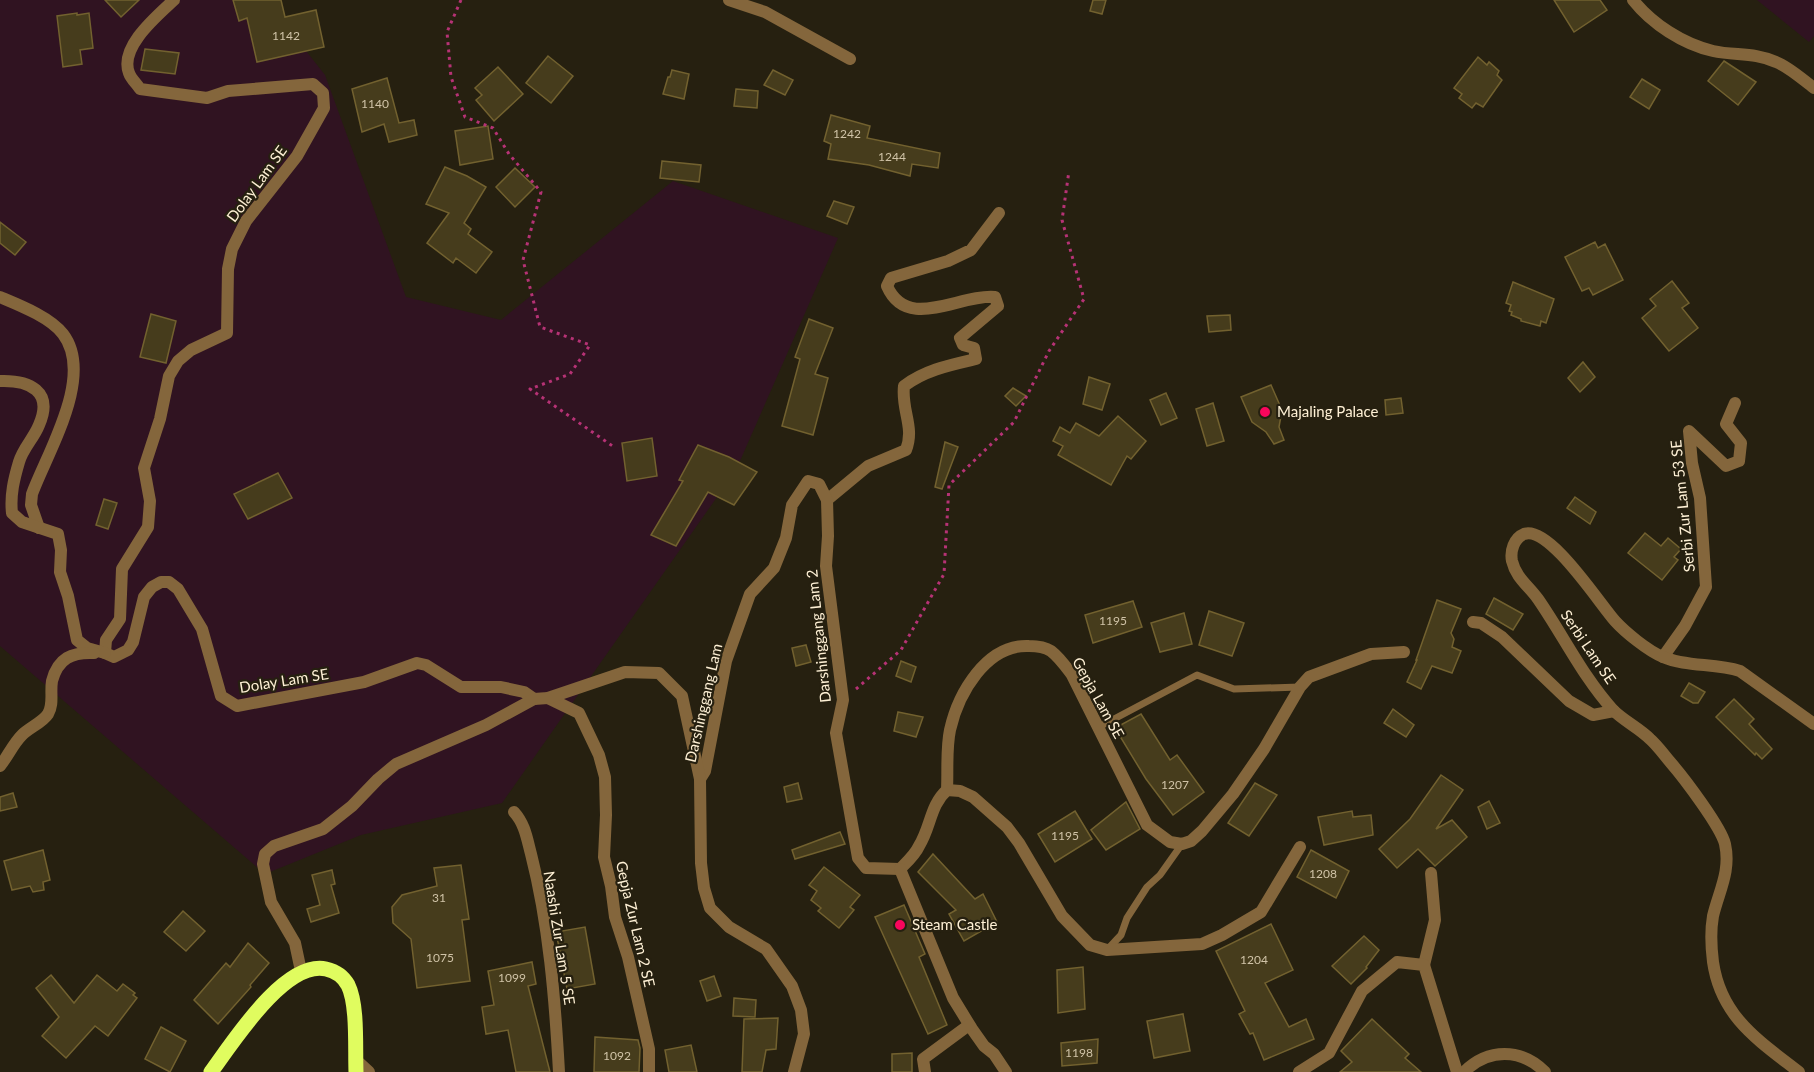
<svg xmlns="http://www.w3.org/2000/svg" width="1814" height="1072" viewBox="0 0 1814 1072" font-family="Lato,sans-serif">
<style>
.green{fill:#301321}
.building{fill:#463c1c;stroke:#72612f;stroke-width:1.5}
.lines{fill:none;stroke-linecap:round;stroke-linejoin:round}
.path{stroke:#b63275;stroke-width:3;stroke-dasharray:3 4.5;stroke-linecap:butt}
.service{stroke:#84663c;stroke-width:7}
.minor{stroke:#84663c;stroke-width:12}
.tertiary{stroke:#84663c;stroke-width:12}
.primary{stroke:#e0fc5f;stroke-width:15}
.poi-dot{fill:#fa065c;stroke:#262010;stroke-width:2}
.labels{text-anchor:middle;stroke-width:4.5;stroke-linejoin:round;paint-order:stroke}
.number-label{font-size:12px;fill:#d0c3a7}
.street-label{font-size:15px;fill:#fef0d5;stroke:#262010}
.poi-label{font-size:15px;fill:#fef0d5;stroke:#262010;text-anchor:start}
</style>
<rect width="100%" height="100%" fill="#262010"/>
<g class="green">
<polygon points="0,0 266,0 325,75 406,297 501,320 673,181 838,238 736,470 502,803 361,835 265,874 0,646"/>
<polygon points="1757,0 1814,0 1814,36 1809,42"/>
</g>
<g class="building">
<polygon points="105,0 139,0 121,17"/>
<polygon points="233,0 281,0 285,17 316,10 324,47 257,62 247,18 239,21"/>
<polygon points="1093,0 1106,0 1102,14 1090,11"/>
<polygon points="1554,0 1600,0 1607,10 1574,32"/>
<polygon points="77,13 77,15 89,13 93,48 80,50 82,64 63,67 57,16"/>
<polygon points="145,49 179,53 175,74 141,70"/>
<polygon points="548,56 573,76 551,103 526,83"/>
<polygon points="1478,57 1487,65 1489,62 1499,71 1497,75 1502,80 1483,107 1476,103 1472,108 1459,98 1462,94 1454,88"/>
<polygon points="1724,61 1756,82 1738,105 1708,81"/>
<polygon points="498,67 523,94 494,121 476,100 482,95 475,88"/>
<polygon points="672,70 689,74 684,99 663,94 668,77 670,77"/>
<polygon points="773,70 793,80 785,95 764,85"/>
<polygon points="387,78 399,123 414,120 417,135 389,142 384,124 362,132 352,89"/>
<polygon points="1642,79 1660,90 1649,109 1630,97"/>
<polygon points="736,89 758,91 757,108 734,106"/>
<polygon points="831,115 870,126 867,138 940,153 938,168 912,164 910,176 869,165 828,159 831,144 824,141"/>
<polygon points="488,126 493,159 460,165 455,131"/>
<polygon points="662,161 701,165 699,182 660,178"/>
<polygon points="445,167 467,176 486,187 464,223 471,229 468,234 492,252 476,273 456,258 453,263 427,243 449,213 426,204"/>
<polygon points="515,168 535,187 515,207 496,187"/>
<polygon points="834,201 854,207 847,224 827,216"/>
<polygon points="0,222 26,242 15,255 0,243"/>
<polygon points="1595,242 1598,248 1605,244 1623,280 1593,295 1589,288 1582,291 1565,257"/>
<polygon points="1672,281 1689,303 1682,308 1698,328 1669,351 1642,318 1656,306 1650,299"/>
<polygon points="1513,282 1554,299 1546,323 1541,321 1540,326 1521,321 1521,319 1511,315 1512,312 1509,311 1511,305 1506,303"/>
<polygon points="151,314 176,321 166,363 140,357"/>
<polygon points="1230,315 1231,330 1209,332 1207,316"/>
<polygon points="809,319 833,328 815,374 828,378 813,435 782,426 800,359 795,357"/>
<polygon points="1583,362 1595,377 1580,392 1568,378"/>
<polygon points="1089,377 1110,384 1102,410 1083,404"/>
<polygon points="1271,385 1282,410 1279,427 1284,440 1274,444 1266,432 1252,422 1241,397"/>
<polygon points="1013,388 1026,396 1016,406 1005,396"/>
<polygon points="1166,393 1177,418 1161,425 1150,400"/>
<polygon points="1401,398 1403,413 1386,415 1385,400"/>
<polygon points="1213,403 1224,441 1207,446 1196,409"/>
<polygon points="1118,416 1146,441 1131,459 1127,456 1111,485 1058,455 1063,446 1053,441 1060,427 1070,433 1076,423 1099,436"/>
<polygon points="652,438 657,476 627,481 622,443"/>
<polygon points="945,442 958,447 942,489 935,487"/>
<polygon points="698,445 729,457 757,472 734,505 708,492 676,546 651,535 683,481 679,480"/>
<polygon points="278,473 292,498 248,519 234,494"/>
<polygon points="1575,497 1596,512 1590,524 1567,508"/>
<polygon points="104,499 117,503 108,529 96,525"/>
<polygon points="1645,533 1661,546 1668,538 1681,549 1674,557 1678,560 1662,580 1628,553"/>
<polygon points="1494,598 1523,614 1513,630 1486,614"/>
<polygon points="1437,600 1461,609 1451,633 1454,639 1452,647 1461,651 1452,673 1432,666 1421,689 1407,682 1417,660 1416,660"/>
<polygon points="1133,601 1142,627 1093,643 1085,615"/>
<polygon points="1209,611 1244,623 1232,656 1199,645"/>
<polygon points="1184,613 1192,644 1160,652 1151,623"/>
<polygon points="806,645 811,662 796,666 792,648"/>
<polygon points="901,661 916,667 911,682 896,676"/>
<polygon points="1689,683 1705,692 1698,703 1693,703 1681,696"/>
<polygon points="1734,699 1754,719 1749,724 1772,749 1762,759 1756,753 1755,755 1716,717"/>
<polygon points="1393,709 1414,725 1406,737 1384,723"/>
<polygon points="898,712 923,717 916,737 894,731"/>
<polygon points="1141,714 1170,760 1177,755 1204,792 1173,815 1146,779 1115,728"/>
<polygon points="1441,775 1463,790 1436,829 1452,820 1467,837 1435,866 1418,849 1397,868 1379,849 1410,819"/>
<polygon points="798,783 802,799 787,802 784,787"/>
<polygon points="1255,783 1277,795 1249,836 1228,823"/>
<polygon points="13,793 17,807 0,811 0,797"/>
<polygon points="1489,801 1500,823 1487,829 1478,807"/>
<polygon points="1126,802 1140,829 1106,850 1091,830"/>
<polygon points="1075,811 1092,839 1055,862 1038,834"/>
<polygon points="1352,811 1353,817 1371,815 1373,835 1324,845 1318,817"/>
<polygon points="840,832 845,844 795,859 792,850"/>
<polygon points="43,850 50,880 43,882 44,890 33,892 30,886 12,890 4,861"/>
<polygon points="1311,850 1349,871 1336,898 1297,877"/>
<polygon points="933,854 975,899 983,894 997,922 964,941 949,914 956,910 918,872"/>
<polygon points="461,865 469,919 462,920 470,981 417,988 411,939 393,923 392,907 402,895 437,886 434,868"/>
<polygon points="824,867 860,895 850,907 854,910 839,928 818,911 821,908 811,900 817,891 809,885"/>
<polygon points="332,870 335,884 331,885 339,913 311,922 307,909 320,905 312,875"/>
<polygon points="904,905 925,954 919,957 947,1025 928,1034 875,917"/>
<polygon points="183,911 205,931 186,951 164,932"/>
<polygon points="1271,924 1293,970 1265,983 1289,1027 1306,1019 1314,1039 1264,1060 1253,1033 1250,1034 1239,1014 1245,1011 1216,951"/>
<polygon points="585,927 595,984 567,989 556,932"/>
<polygon points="1364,936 1379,950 1366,967 1367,968 1351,984 1332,966"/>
<polygon points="248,943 269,963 250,985 251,987 218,1024 194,1000 226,963 230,967"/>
<polygon points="532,962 536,984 528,986 550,1072 516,1072 508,1030 486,1034 482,1007 494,1005 488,971"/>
<polygon points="1083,967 1085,1009 1058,1013 1057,970"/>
<polygon points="51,975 74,1003 97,975 117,991 123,984 135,993 133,995 137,998 108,1036 95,1026 66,1058 42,1036 59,1017 36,988"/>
<polygon points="714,976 721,996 707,1001 700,981"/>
<polygon points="734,998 756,1000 755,1017 733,1016"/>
<polygon points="1183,1014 1190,1051 1154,1058 1147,1021"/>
<polygon points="778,1018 776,1049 766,1050 762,1072 742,1072 744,1019"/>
<polygon points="1372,1019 1409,1054 1405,1058 1421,1072 1340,1072 1352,1062 1341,1051"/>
<polygon points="161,1027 186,1041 170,1072 145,1059"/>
<polygon points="595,1037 638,1040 640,1048 639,1072 594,1072"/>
<polygon points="1098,1039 1097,1063 1062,1066 1061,1043"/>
<polygon points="691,1045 697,1072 669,1072 665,1050"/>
<polygon points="912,1053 912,1072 892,1072 892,1054"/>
</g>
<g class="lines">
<g class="path">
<polyline points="461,0 447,32 451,77 465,117 493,128 509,154 541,192 523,260 540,327 590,345 570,374 530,389 614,447"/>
<polyline points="856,689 901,650 944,574 949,485 1014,422 1049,351 1084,299 1062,220 1069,171"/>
</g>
<g class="service">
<polyline points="1099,727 1197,675 1234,689 1300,687"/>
<polyline points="1107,950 1121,935 1127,918 1147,887 1160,875 1182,844"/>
</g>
<g class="minor">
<path d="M174 0C157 16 119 47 129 73 131 79 137 84 140 89L207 98 228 91 313 84 323 93 324 108 297 156 246 221 232 249 228 269 227 333 191 350 178 361 169 376 160 419 144 468 150 501 148 527 122 569 120 619 106 640 105 653 114 657 128 650 133 642 144 597 152 587 161 582H169L178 589 202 629 221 696 237 706 364 682 417 663 426 665 461 687H501L524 692 534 699"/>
<polyline points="729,0 765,12 850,59"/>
<path d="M1633 0C1652 24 1683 44 1713 51 1735 56 1754 52 1776 62 1789 67 1802 79 1814 88"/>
<path d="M0 297C19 305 50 317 63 334 95 376 47 453 32 494L31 505 39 528"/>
<path d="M0 381C29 380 54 391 39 425 34 438 23 448 19 462 14 479 10 495 12 513L22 522 58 534 61 550 60 572 68 596 77 640 87 648 105 653"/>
<path d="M827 500 868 466 906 450C915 427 901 410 904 386 925 370 950 365 976 359L974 348 963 345 960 338 998 306 995 297C959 294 907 332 887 286L891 278 948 261 971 250 999 213"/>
<polyline points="1473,622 1481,623 1502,637 1569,701 1593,715 1614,711"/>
<polyline points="1663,657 1685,626 1706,587 1700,498 1692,463 1689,431 1726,466 1739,461 1741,443 1726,424 1735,403"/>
<polyline points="548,698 579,713 599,755 605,777 606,815 604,857 611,886 615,917 628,957 649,1049 649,1072"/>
<path d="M0 766C8 756 13 744 22 735 29 728 43 722 48 714 54 704 50 693 52 681 58 658 72 652 94 653"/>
<polyline points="700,779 705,771 726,661 750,594 774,568 786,538 792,505 808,481 819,484 827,500 828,536 826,566 843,700 836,733 858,858 866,868 900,869"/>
<polyline points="947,790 960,791 973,797 1007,827 1019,843 1062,916 1090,945 1107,950 1202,944 1222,935 1261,912 1300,847"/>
<path d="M514 812C525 824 527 839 531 854 549 924 555 999 559 1072"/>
<path d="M900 869C907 862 915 855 919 846 931 827 930 805 947 790 948 770 946 749 950 730 958 694 986 644 1029 646 1036 646 1045 647 1051 651 1060 658 1066 667 1072 675L1147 825 1170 842 1182 844 1191 841 1202 831 1233 794 1264 749 1300 687 1309 677 1371 654 1404 652"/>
<polyline points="900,869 953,998 972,1029 984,1046 994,1054 1006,1072"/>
<polyline points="1424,965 1435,920 1431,873"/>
<polyline points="356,1060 369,1072"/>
<polyline points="925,1072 923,1059 969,1025"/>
<polyline points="1299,1072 1329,1053 1362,991 1397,962 1424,965 1457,1072"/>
</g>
<g class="tertiary">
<polyline points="301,971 295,943 271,902 263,864 265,854 274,846 323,829 352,806 378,779 396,764 486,725 534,699 548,698 625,672 659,673 682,696 700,779 701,863 704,888 710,908 729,927 766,949 792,986 801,1010 804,1034 794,1072"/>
<path d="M1464 1072C1488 1048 1521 1048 1545 1072"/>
<path d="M1799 1072C1758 1040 1721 1017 1713 962 1711 946 1710 933 1713 916 1719 891 1731 871 1725 844 1721 827 1684 778 1671 763 1664 755 1658 746 1650 739 1639 728 1624 721 1613 710 1583 677 1563 635 1538 599 1529 586 1516 578 1512 561 1510 551 1514 538 1524 534 1549 525 1599 603 1615 621 1625 632 1648 651 1663 657 1686 667 1715 663 1740 671L1814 724"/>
</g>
<path class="primary" d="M211 1072C233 1042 285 960 326 969 335 971 343 976 348 985 358 1005 355 1049 356 1072"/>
</g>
<g class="poi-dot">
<circle cx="1265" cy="412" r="6"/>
<circle cx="900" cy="925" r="6"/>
</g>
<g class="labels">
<g class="number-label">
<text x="286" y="40">1142</text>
<text x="375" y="108">1140</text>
<text x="847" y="138">1242</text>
<text x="892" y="161">1244</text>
<text x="1113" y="625">1195</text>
<text x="1175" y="789">1207</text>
<text x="1065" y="840">1195</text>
<text x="1323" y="878">1208</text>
<text x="439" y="902">31</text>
<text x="440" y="962">1075</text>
<text x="1254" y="964">1204</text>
<text x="512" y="982">1099</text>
<text x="1079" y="1057">1198</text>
<text x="617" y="1060">1092</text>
</g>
<g class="street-label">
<text transform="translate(257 184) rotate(-54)" y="5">Dolay Lam SE</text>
<text transform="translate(1683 506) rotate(-96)" y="5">Serbi Zur Lam 53 SE</text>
<text transform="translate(819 636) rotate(-96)" y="5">Darshinggang Lam 2</text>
<text transform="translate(1588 647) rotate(56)" y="5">Serbi Lam SE</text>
<text transform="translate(284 681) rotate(-9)" y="5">Dolay Lam SE</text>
<text transform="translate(1098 698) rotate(61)" y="5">Gepja Lam SE</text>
<text transform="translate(704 703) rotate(-77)" y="5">Darshinggang Lam</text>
<text transform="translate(635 924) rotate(77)" y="5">Gepja Zur Lam 2 SE</text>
<text transform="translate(559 938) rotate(81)" y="5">Naashi Zur Lam 5 SE</text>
</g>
<g class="poi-label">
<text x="1277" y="417">Majaling Palace</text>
<text x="912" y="930">Steam Castle</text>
</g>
</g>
</svg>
